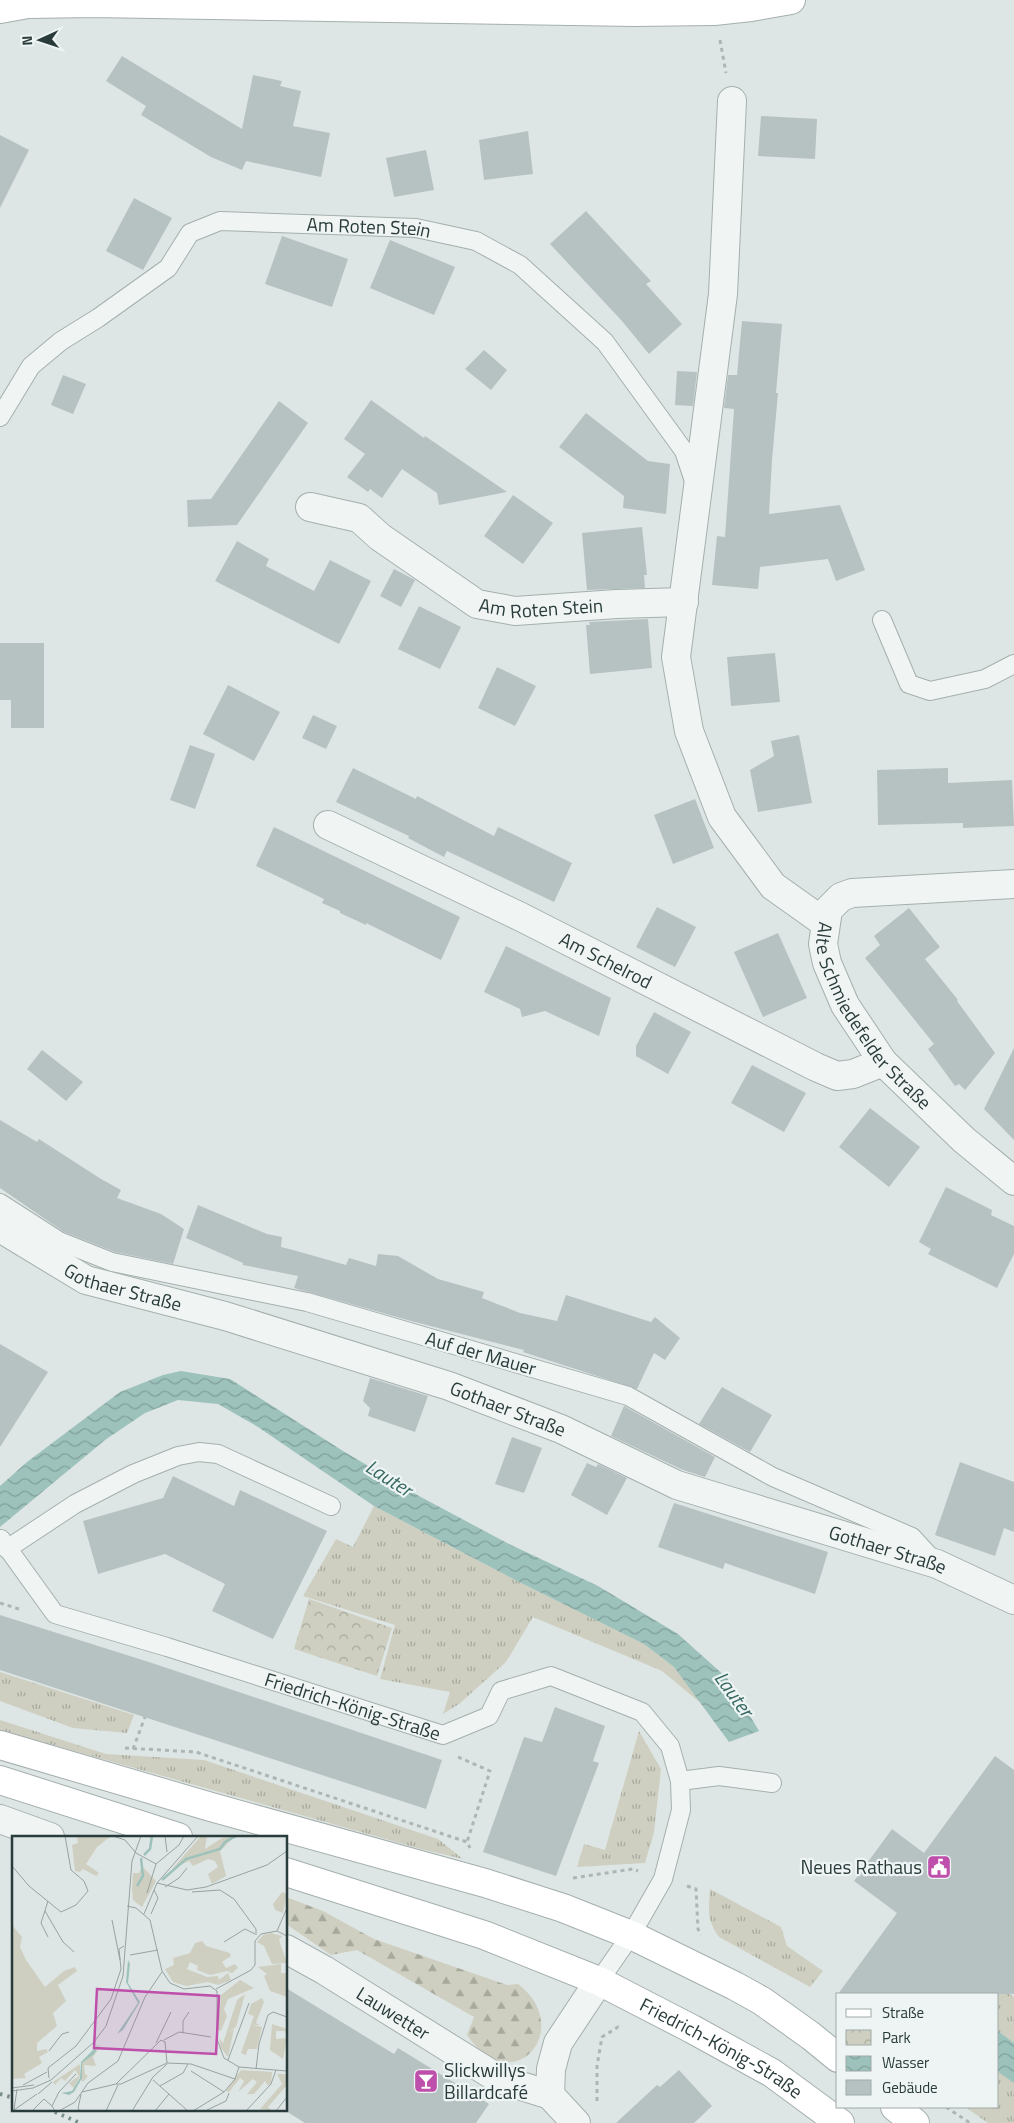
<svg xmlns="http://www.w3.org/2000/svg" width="1014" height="2123" viewBox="0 0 1014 2123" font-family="'Titillium Web',sans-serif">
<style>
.grass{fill:url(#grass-tufts)}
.forest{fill:url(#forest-firs)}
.park{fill:url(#park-crowns)}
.water{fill:url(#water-waves)}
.building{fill:#b6c2c1}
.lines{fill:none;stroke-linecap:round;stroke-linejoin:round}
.service-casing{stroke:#a4afae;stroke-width:20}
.minor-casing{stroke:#a4afae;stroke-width:30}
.secondary-casing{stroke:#a4afae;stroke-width:30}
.path{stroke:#acb6b5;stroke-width:3;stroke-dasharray:4 4;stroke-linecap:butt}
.service{stroke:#f0f5f4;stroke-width:18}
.minor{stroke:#f0f5f4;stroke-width:28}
.secondary{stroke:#fff;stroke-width:28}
.rail{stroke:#798d8c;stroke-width:4;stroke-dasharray:2.5 5;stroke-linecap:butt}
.labels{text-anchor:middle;stroke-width:4.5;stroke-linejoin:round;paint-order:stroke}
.street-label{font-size:19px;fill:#293b3a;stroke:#edf4f3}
.poi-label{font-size:19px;fill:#293b3a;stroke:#edf4f3;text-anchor:end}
.water-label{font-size:20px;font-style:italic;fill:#386a63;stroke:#edf4f3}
.inset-river{fill:none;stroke:#9dc2bc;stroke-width:2.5}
.inset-road{fill:none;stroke:#96a2a1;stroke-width:1}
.view{fill:#be50ab;fill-opacity:0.15;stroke:#be50ab;stroke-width:2.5}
.inset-edge{fill:none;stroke:#293b3a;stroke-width:2.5}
</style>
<defs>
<pattern id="grass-tufts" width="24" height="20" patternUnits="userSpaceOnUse" patternTransform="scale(1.25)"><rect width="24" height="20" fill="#cecfc0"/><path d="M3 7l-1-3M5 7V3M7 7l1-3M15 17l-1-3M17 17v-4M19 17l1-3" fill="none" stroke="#a7a99d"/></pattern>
<pattern id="forest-firs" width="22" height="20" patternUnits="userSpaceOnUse" patternTransform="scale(1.25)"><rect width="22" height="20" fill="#cecfc0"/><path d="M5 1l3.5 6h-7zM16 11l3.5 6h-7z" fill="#a7a99d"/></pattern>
<pattern id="park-crowns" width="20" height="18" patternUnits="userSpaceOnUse" patternTransform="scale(1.25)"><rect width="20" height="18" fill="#cecfc0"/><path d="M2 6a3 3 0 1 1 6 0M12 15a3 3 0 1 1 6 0" fill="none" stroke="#a7a99d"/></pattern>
<pattern id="water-waves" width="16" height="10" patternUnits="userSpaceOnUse" patternTransform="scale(1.25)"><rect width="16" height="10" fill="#9dc2bc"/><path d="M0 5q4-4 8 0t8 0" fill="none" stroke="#809f9a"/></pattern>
</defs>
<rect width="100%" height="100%" fill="#dee6e5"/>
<g class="grass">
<polygon points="374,1506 517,1581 644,1644 674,1667 703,1705 662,1671 533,1617 506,1662 459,1704 443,1714 450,1692 380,1679 395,1625 303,1596 336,1539 353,1547"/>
<polygon points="0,1672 134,1715 127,1733 73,1728 0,1701"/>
<polygon points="0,1720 106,1754 204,1760 438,1839 463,1859 421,1849 0,1730"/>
<polygon points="639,1731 661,1769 654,1832 645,1863 577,1867 584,1844 605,1850"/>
<path d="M710 1889 781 1927 787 1946 823 1971 810 1987 719 1937C706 1919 709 1910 710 1889Z"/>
<polygon points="968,1964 1014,1997 1014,2043 998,2031 998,1994 967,1994 953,1984"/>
<polygon points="998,2072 1014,2083 1014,2123 988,2123 965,2107 998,2107"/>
</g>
<path class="forest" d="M286 1897 323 1911 374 1939 507 1985 518 1984C576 2028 513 2103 467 2035L474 2017 357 1950 331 1955 286 1924Z"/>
<polygon class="park" points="309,1599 392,1628 377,1676 294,1649"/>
<g class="water">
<polygon points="181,1371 230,1379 343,1451 419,1496 507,1543 598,1586 678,1634 727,1678 759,1731 729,1742 674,1667 644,1644 517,1581 374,1506 258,1427 218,1404 178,1400 145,1413 105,1440 0,1527 0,1486 27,1462 120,1392 163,1375"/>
<polygon points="998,2031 1014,2043 1014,2083 998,2072"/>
</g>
<g class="building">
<polygon points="122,56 242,129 253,75 282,81 280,86 301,91 293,126 330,133 321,177 246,161 242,170 211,157 141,115 146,106 106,81"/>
<polygon points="761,116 817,119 815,159 758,156"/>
<polygon points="528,131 533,174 484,180 479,140"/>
<polygon points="0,135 29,150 0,208"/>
<polygon points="426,150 434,190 394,197 386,158"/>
<polygon points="134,198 172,218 143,270 106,251"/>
<polygon points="586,211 651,281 646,284 682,324 649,354 622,321 550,244"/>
<polygon points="282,236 348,259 332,307 265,284"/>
<polygon points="390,240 455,267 434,315 370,288"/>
<polygon points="742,321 782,324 776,393 778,393 772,460 769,514 840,505 865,570 836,581 828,559 760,567 758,589 712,585 717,536 725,537 734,409 724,408 728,375 737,375"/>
<polygon points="484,350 507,370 491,390 465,369"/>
<polygon points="677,371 697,372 693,406 675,405"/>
<polygon points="63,375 86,384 73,414 51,405"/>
<polygon points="371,400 424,438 425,436 507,492 439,505 437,493 402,469 382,498 370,489 368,492 347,477 365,454 344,439"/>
<polygon points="279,401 308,423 237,525 188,527 187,500 211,499"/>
<polygon points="586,413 648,461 670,464 666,514 623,508 624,496 559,447"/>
<polygon points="513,495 553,523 523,564 484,536"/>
<polygon points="642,527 647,575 644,575 645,588 587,590 582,533"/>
<polygon points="237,541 269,559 266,566 314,591 330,560 371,581 339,644 215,581"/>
<polygon points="394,569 415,580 401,607 380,596"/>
<polygon points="419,606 461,627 440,669 398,649"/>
<polygon points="648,619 652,668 590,674 586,625 590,625 589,622"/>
<polygon points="0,643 44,643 44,728 11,728 11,700 0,700"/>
<polygon points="775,653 780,702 731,706 727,657"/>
<polygon points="497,667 536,686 515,726 478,708"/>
<polygon points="228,685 280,712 254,761 203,734"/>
<polygon points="313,715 337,726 326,749 302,738"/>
<polygon points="799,735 812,803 758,812 750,770 774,756 771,741"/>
<polygon points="190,745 215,754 195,809 170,800"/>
<polygon points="353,768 416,799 417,796 494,836 498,827 572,863 554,902 447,851 444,857 408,838 409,836 336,802"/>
<polygon points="948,768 948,783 1012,780 1014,826 963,828 963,823 878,825 877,770"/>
<polygon points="695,799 714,848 673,864 654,815"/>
<polygon points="274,827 460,917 441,960 366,923 366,925 340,913 340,911 322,903 324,899 256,866"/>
<polygon points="657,907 696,927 675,967 636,947"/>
<polygon points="909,908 940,947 925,959 958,1000 957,1001 995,1053 965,1090 959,1084 955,1086 928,1049 934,1044 865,958 880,945 874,936"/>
<polygon points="778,933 807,998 763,1017 734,952"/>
<polygon points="506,946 611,998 599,1036 545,1011 522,1017 520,1009 484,992"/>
<polygon points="654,1012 691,1032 668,1074 636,1056 636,1046"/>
<polygon points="1014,1048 1014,1140 984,1109"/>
<polygon points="42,1050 83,1082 66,1101 27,1069"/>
<polygon points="752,1065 806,1093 784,1132 731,1103"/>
<polygon points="870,1108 920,1147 889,1187 839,1147"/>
<polygon points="0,1120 37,1142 39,1139 101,1179 121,1190 117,1198 161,1214 184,1229 173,1264 115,1252 64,1232 0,1188"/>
<polygon points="946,1187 992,1210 991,1215 1014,1226 1014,1254 997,1288 928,1254 931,1249 919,1242"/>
<polygon points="198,1205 267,1234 282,1237 281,1247 293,1250 346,1265 349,1258 376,1266 378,1254 398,1256 438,1279 484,1292 482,1298 520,1313 557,1321 566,1295 651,1322 655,1317 680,1338 665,1360 654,1353 637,1389 523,1352 524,1350 411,1321 294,1288 298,1276 243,1265 243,1263 186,1238"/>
<polygon points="0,1344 48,1372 0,1447"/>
<polygon points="370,1378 428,1396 415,1432 368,1416 370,1408 363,1401"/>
<polygon points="722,1387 772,1415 750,1452 699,1424"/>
<polygon points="624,1406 715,1457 705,1477 683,1470 611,1436"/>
<polygon points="512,1437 542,1448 524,1493 495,1484"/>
<polygon points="960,1462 1014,1482 1014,1532 1004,1528 995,1556 935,1535"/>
<polygon points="587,1463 596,1467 598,1464 627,1478 607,1515 571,1495"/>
<polygon points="173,1476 234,1506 240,1490 327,1531 273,1639 212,1611 225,1584 165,1554 98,1574 83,1521 163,1498"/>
<polygon points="674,1503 828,1552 815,1594 725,1563 723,1569 658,1547"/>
<polygon points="0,1615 152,1663 442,1760 426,1809 0,1670"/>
<polygon points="555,1707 605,1726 593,1761 599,1763 556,1876 483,1852 524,1737 542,1742"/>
<polygon points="995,1756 1014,1770 1014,1994 838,1994 897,1913 854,1881 892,1829 924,1853"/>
<polygon points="286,1988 394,2054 398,2048 489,2104 476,2123 305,2123 286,2111"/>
<polygon points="679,2070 712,2106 694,2123 616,2123 657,2085 660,2087"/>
</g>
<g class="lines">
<defs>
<g id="service">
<path id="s1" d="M0 417 31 366 61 341 98 318 168 268 190 233 220 221 416 228 476 241 520 265 605 342 684 451 695 484"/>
<polyline points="882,620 909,684 930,691 985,679 1014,664"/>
<polyline points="0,1203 59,1241 112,1262 307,1302 628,1396 773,1477 912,1537 935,1562"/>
<path id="s2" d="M1 1539 55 1614 167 1647 443 1735 489 1716 501 1691 551 1676 642 1712 670 1746 680 1781 681 1810 663 1879 631 1935 599 1981"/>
<polyline points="7,1549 75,1504 133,1474 178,1456 199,1452 218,1454 331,1506"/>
<polyline points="680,1781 719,1776 772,1783"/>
</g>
<g id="minor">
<polyline points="732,101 723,294 676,657 689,731 722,817 773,886 825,923"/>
<path id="s3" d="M310 507 359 518 380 537 477 604 515 611 617 604 684 602"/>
<path id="s4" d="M328 825 521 917 816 1067 837 1076 853 1074 883 1062"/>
<path id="s5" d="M1014 884 852 893 841 897 828 910 823 944 827 963 845 1005 883 1062 964 1140 1014 1181"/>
<path id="s6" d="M0 1228 86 1280 225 1316 449 1386 561 1429 677 1485 937 1564 1014 1600"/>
<polyline points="0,1819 50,1837"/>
<path id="s7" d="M286 1949 324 1970 499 2079 550 2095 576 2123"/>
<polyline points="550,2095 551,2069 558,2043 599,1981"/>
</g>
<g id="secondary">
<polyline points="0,9 28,4 93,3 634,12 714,11 751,7 791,0"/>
<polyline points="0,1745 211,1807 485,1883 563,1908 631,1935 735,1986 762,2001 811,2036 838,2058"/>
<polyline points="0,1780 178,1837"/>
<path id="s8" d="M286 1872 484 1935 599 1981 692 2029 772 2073 840 2123"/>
<polyline points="895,2107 915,2123"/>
</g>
</defs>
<use href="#service" class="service-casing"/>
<use href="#minor" class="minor-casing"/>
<use href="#secondary" class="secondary-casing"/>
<g class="path">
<polyline points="720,40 726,73"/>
<polyline points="0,1603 19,1609"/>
<polyline points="125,1748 196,1752 467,1842 470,1848"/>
<polyline points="133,1749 145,1717"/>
<polyline points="458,1757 490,1771 467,1842"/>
<polyline points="573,1878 633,1869 638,1871"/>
<polyline points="687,1886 696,1889 698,1929 701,1935"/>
<polyline points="597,2101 597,2066 602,2037 618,2027 621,2028"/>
<polyline points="946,2107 970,2123"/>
</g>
<use href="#service" class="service"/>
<use href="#minor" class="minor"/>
<use href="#secondary" class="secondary"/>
<g class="rail">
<polyline points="0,2094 14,2098"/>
<polyline points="48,2109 80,2123"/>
</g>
</g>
<defs>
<symbol id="civic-square" viewBox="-11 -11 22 22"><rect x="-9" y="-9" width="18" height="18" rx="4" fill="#be50ab" stroke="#edf4f3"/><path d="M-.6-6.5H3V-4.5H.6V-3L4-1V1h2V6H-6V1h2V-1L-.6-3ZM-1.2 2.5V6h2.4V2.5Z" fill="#fff"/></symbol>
<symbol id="bar-square" viewBox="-11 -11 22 22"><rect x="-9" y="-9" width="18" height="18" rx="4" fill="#be50ab" stroke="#edf4f3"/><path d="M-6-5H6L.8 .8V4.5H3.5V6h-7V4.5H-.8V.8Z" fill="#fff"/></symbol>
</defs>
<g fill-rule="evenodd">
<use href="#civic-square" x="925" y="1853" width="28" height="28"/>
<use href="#bar-square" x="412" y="2067" width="28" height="28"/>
</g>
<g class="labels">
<g class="street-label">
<text dy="7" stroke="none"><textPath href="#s1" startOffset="451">Am Roten Stein</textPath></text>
<text dy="7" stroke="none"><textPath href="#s3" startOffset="261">Am Roten Stein</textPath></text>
<text dy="7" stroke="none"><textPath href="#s4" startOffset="309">Am Schelrod</textPath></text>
<text dy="7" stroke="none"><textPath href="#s5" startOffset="314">Alte Schmiedefelder Straße</textPath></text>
<text dy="7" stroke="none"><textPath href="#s6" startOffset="138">Gothaer Straße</textPath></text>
<text transform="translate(481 1353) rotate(16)" y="7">Auf der Mauer</text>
<text dy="7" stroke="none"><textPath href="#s6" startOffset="542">Gothaer Straße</textPath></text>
<text dy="7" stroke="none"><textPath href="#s6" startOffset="948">Gothaer Straße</textPath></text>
<text dy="7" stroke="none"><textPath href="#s2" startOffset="404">Friedrich-König-Straße</textPath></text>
<text dy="7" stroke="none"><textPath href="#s7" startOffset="125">Lauwetter</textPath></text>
<text dy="7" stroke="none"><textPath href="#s8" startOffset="471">Friedrich-König-Straße</textPath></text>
</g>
<g class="poi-label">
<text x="922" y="1874">Neues Rathaus</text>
<text x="444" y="2077" text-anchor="start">Slickwillys<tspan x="444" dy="22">Billardcafé</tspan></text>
</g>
<g class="water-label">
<text transform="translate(389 1478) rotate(32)" y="7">Lauter</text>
<text transform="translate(734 1694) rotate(54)" y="7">Lauter</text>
</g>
</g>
<g transform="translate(12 1836)">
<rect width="275" height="275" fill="#dee6e5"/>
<path d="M65 0 98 1 85 11 74 28 87 37 84 40 71 33 68 36 63 35 60 9 66 7ZM130 30 144 45 130 71 121 64 120 53 121 37H127ZM270 56 275 58 271 77 263 74 261 68ZM259 97 270 100 267 104 275 127 260 128 252 110 245 106 251 99ZM269 128V137H275V128V161L258 155 252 140 255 138 246 131ZM228 144 242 152 216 163 212 173 215 180 209 195 206 194 209 159ZM233 158 224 191 216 196 222 193 216 221 209 212 207 202 211 207 225 164ZM250 162 252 166 244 187 248 189H241L250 191 245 213H236L234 219 229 217 242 180 236 178 239 168ZM260 188 275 193V201L273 195H264V203L275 202 271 223 258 214ZM90 208 81 221 84 230 72 229 73 238 76 240 71 246 69 244 70 227ZM68 228V240L62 252 57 247 67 240 63 234 53 245 49 242 43 249 41 246ZM229 234 260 236 259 247 256 250 253 245 242 258H235L245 246 241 243 226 256 232 245 228 242 217 256 214 255ZM265 238H275V249L256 271 260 275 248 273 270 248Z" fill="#cecfc0"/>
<path d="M189 0H195L193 13 210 2 223 0 208 15 214 40 200 48 196 38 206 31 203 25 196 23 181 30 177 25 160 33ZM0 89 10 101 8 111 14 124 33 151 52 135 63 131 65 135 46 149 54 165 41 177 45 190 25 207V215L34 213 36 216 27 221 30 227 12 238 14 242 0 243ZM190 105 194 110 218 117 219 120 210 126 214 132 223 128 226 132 220 137 215 135 198 139 185 134 186 130 178 126 175 133 195 141 206 140 207 144 216 137 219 144 206 149 196 146 174 150 161 146 153 133 162 129 161 122 178 117 183 107Z" fill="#cecfc0"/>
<path d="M116 124 118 128 116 147 128 166 111 194 105 198 126 167 114 146ZM87 208 82 218 70 227V242L62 256 57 259 49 257 60 255 68 242 69 226Z" fill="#9dc2bc"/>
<path class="inset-river" d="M132 19 138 13 140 0M150 44 174 23 208 13 213 6 224 0M125 50 131 40 129 22"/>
<path class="inset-road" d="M53 0 59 34 72 45 76 55M101 0 113 4 124 17 144 28M153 0 155 16M0 30 17 50 49 76 64 69 76 55M145 47 175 54 194 51 255 29 275 15M153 51 167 42 175 32M180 56 208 54 222 63 244 93V99M135 57 144 28 167 9 172 0M115 70 124 72 138 84 150 135 158 147 172 153 198 150 205 155V203L212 222 227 231 275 235M33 75 51 106 62 116M132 78 145 47 186 0M139 78 146 62 142 54M100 84 108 124M265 95 275 72M36 101 29 87 36 65M212 106 233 93 243 98M118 119 146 114M204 153 239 134 243 129V105L249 98 265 95 275 100M171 197V185L177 176M152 204 167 196 199 201M144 207 159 176M37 215 50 198 57 196M216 224 237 167M244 233 247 208 256 179 261 176 275 181M179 235 212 256M37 242 36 232 64 210 99 163 109 133 107 113 112 110M141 244 176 275M104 248H109L155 227 179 228 223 243 227 231M11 249 35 236M148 250 171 237 176 228M0 252 22 249M0 255 21 252 39 244 82 206 94 190 111 140 120 25 129 0M70 256 104 248 149 204 153 206 155 227M26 258 40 246M69 258 66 273 69 275M2 274 25 258M2 274 5 253M195 274 214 265 217 257M20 275 32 263 40 270M43 275 40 270 47 256 64 238M47 275 63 266 76 247 106 225 133 161 150 136M94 275 106 249M120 275 141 241 155 228M143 275 157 258M181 275 212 256 223 243M234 275 259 248 264 234M264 275 275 261"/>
<path class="view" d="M85 153 207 160 204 218 82 212Z"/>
<rect width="275" height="275" class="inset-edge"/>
</g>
<rect x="836" y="1993" width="162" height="115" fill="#edf4f3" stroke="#9faaa9"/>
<rect x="846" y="2009" width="25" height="8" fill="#ffffff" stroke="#9faaa9"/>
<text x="882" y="2018" font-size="15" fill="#293b3a">Straße</text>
<rect x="846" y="2030" width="25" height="15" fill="url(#park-crowns)" stroke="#9faaa9"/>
<text x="882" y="2043" font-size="15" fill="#293b3a">Park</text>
<rect x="846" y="2056" width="25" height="15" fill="url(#water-waves)" stroke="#9faaa9"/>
<text x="882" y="2068" font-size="15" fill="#293b3a">Wasser</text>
<rect x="846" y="2080" width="25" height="15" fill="#b6c2c1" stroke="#9faaa9"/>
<text x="882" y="2093" font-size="15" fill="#293b3a">Gebäude</text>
<g transform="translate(40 40) rotate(267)" stroke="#edf4f3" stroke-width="4" paint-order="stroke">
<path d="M0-4L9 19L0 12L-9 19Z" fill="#293b3a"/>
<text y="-8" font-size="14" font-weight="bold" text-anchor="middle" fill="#293b3a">N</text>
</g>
</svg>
